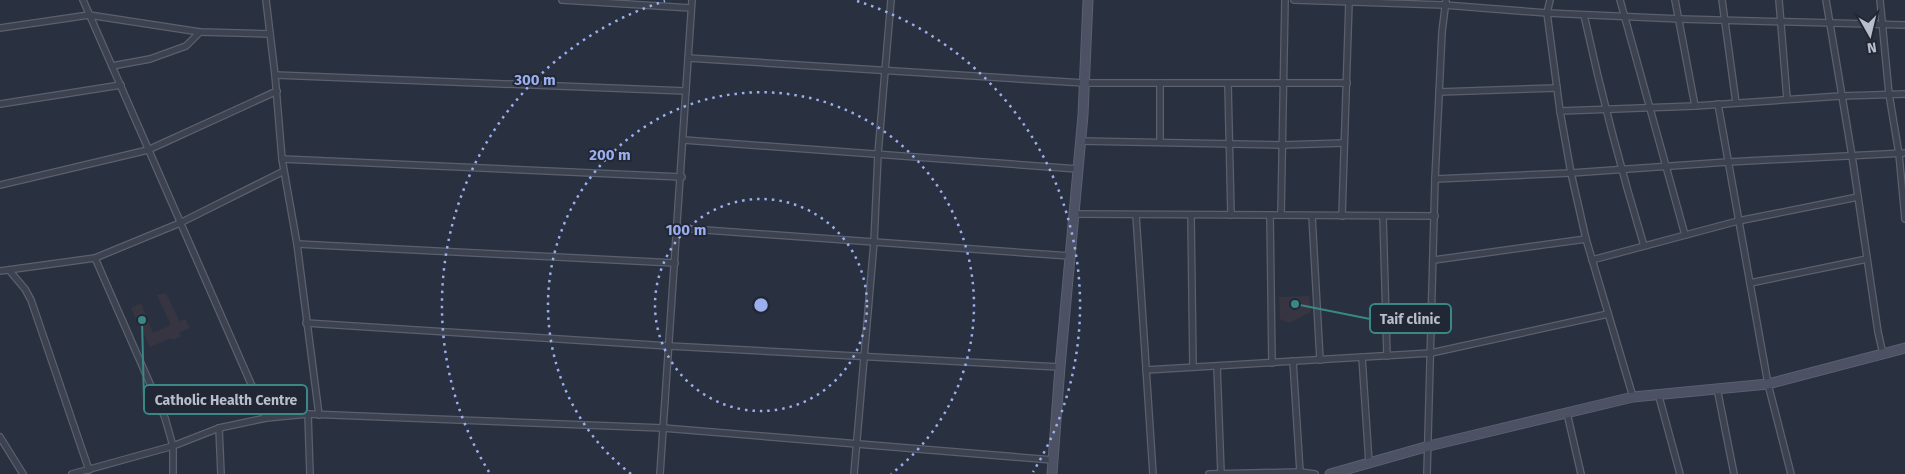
<svg xmlns="http://www.w3.org/2000/svg" width="1905" height="474" font-family="'Fira Sans',sans-serif">
  <style>
    .medical { fill: #383542 }
    .lines { fill: none; stroke-linecap: round; stroke-linejoin: round }
    .street-casing { stroke: #5b606e; stroke-width: 8 }
    .secondary-casing { stroke: #5b606e; stroke-width: 11 }
    .street { stroke: #3d4250; stroke-width: 5.5 }
    .secondary { stroke: #4c5163; stroke-width: 9 }
    .ring { fill: none; stroke: #9bafef; stroke-width: 2.5; stroke-dasharray: 2.5 5 }
    .centre { fill: #9bafef; stroke: #222736; stroke-width: 2.5 }
    .ring-label { font-size: 15px; text-anchor: middle; font-weight: bold; fill: #9bafef; stroke: #222736; stroke-width: 4; stroke-linejoin: round; paint-order: stroke }
    .leader { fill: none; stroke: #3a8885; stroke-width: 2 }
    .callout-dot { fill: #3a8885; stroke: #222736; stroke-width: 2 }
    .callout { fill: #222736; stroke: #3a8885; stroke-width: 2 }
    .callout-label { font-size: 14px; text-anchor: middle; font-weight: bold; fill: #babeca }
  </style>
  <rect width="100%" height="100%" fill="#293040"/>
  <!-- medical -->
  <g class="medical">
    <path d="M166,293l13,28 6,-2 5,9 -11,5 2,3 -8,4 -2,-2 -21,9 -19,-39 10,-5 12,30 18,-8 -14,-30z"/>
    <path d="M1309,296l2,16 -22,11 -9,-4 -1,-22z"/>
  </g>
  <g class="lines">
    <!-- street casing -->
    <g class="street-casing">
      <g id="street">
        <path d="M83,0l183,418"/>
        <path d="M266,0l9,75 7,84 15,85 22,171"/>
        <path d="M562,0l129,8"/>
        <path d="M1294,0l150,5 103,8 133,6 225,6"/>
        <path d="M1550,0l-3,13 13,98 11,62 15,66 47,158"/>
        <path d="M1620,0l65,235"/>
        <path d="M1675,0l20,106"/>
        <path d="M1722,0l14,103"/>
        <path d="M1779,0l8,99"/>
        <path d="M1826,0l26,156 26,176 5,22"/>
        <path d="M1880,0l9,94 10,60 6,65"/>
        <path d="M1584,15c17,78 37,155 60,231"/>
        <path d="M0,28l89,-13 111,17 70,2"/>
        <path d="M688,58l396,25h263"/>
        <path d="M112,66l38,-7 36,-13 14,-14"/>
        <path d="M275,75l411,16"/>
        <path d="M1160,83v59"/>
        <path d="M1228,84l3,131"/>
        <path d="M1439,92l118,-4"/>
        <path d="M0,104l121,-19"/>
        <path d="M1718,104l50,280 23,90"/>
        <path d="M1560,111l135,-5 146,-10 64,-2"/>
        <path d="M684,140l394,29"/>
        <path d="M1080,141l202,4 62,-2"/>
        <path d="M282,159l400,18"/>
        <path d="M1435,179l136,-6 157,-11 177,-9"/>
        <path d="M0,185l148,-35 129,-59"/>
        <path d="M1074,214l361,2"/>
        <path d="M1136,215l17,259"/>
        <path d="M1191,215l2,152"/>
        <path d="M1270,215l2,148"/>
        <path d="M1281,215l4,-215"/>
        <path d="M1312,216l8,144"/>
        <path d="M1342,216l7,-214"/>
        <path d="M1383,216l4,140"/>
        <path d="M678,228l392,28"/>
        <path d="M297,244l378,19"/>
        <path d="M95,258l70,160 8,28v28"/>
        <path d="M1434,260l152,-21"/>
        <path d="M1592,260l146,-39 120,-24"/>
        <path d="M9,270l16,19 6,11 58,170"/>
        <path d="M0,271l95,-13 85,-35 104,-52"/>
        <path d="M1750,283l117,-24"/>
        <path d="M306,323l363,23 391,21"/>
        <path d="M1362,357l7,106"/>
        <path d="M1293,361l7,111"/>
        <path d="M1217,366l4,107"/>
        <path d="M1146,370l285,-17 177,-39"/>
        <path d="M1717,388l17,86"/>
        <path d="M1658,393l22,81"/>
        <path d="M1567,413l14,61"/>
        <path d="M308,414l2,60"/>
        <path d="M219,428l2,46"/>
        <path d="M0,437l23,37"/>
        <path d="M72,474l101,-28 46,-18 47,-10 42,-4 355,14 390,32"/>
        <path d="M660,474l32,-474"/>
        <path d="M854,474l20,-232 4,-88 13,-154"/>
        <path d="M1209,474l91,-2 15,2"/>
        <path d="M1427,474l8,-295 7,-147 4,-32"/>
      </g>
    </g>
    <!-- secondary casing -->
    <g class="secondary-casing">
      <g id="secondary">
        <path d="M1052,474l8,-107 23,-252 5,-115"/>
        <path d="M1330,474l99,-28 204,-49 135,-13 137,-36"/>
      </g>
    </g>
    <!-- street -->
    <use href="#street" class="street"/>
    <!-- secondary -->
    <use href="#secondary" class="secondary"/>
  </g>
  <!-- distance rings -->
  <g class="ring">
    <circle cx="761" cy="305" r="106"/>
    <path d="M631 474A213 213 0 1 1 891 474"/>
    <path d="M489 472A319 319 0 0 1 665 1M857 1A319 319 0 0 1 1033 472"/>
  </g>
  <circle cx="761" cy="305" r="8" class="centre"/>
  <g class="ring-label">
    <text x="535" y="85">300 m</text>
    <text x="610" y="160">200 m</text>
    <text x="686" y="235">100 m</text>
  </g>
  <!-- callouts -->
  <path class="leader" d="M1295 304L1370 319M142 320L144 400"/>
  <g class="callout-dot">
    <circle cx="1295" cy="304" r="5"/>
    <circle cx="142" cy="320" r="5"/>
  </g>
  <g class="callout">
    <rect x="1370" y="304" width="81" height="29" rx="5"/>
    <rect x="144" y="385" width="163" height="29" rx="5"/>
  </g>
  <g class="callout-label">
    <text x="1410" y="324">Taif clinic</text>
    <text x="226" y="405">Catholic Health Centre</text>
  </g>
  <!-- north arrow -->
  <g transform="translate(1870 35) rotate(172)" stroke="#222736" stroke-width="4" paint-order="stroke">
  <path d="M0-4L9 19L0 12L-9 19Z" fill="#babeca"/>
  <text y="-8" font-size="14" font-weight="bold" text-anchor="middle" fill="#babeca">N</text>
  </g>
</svg>
